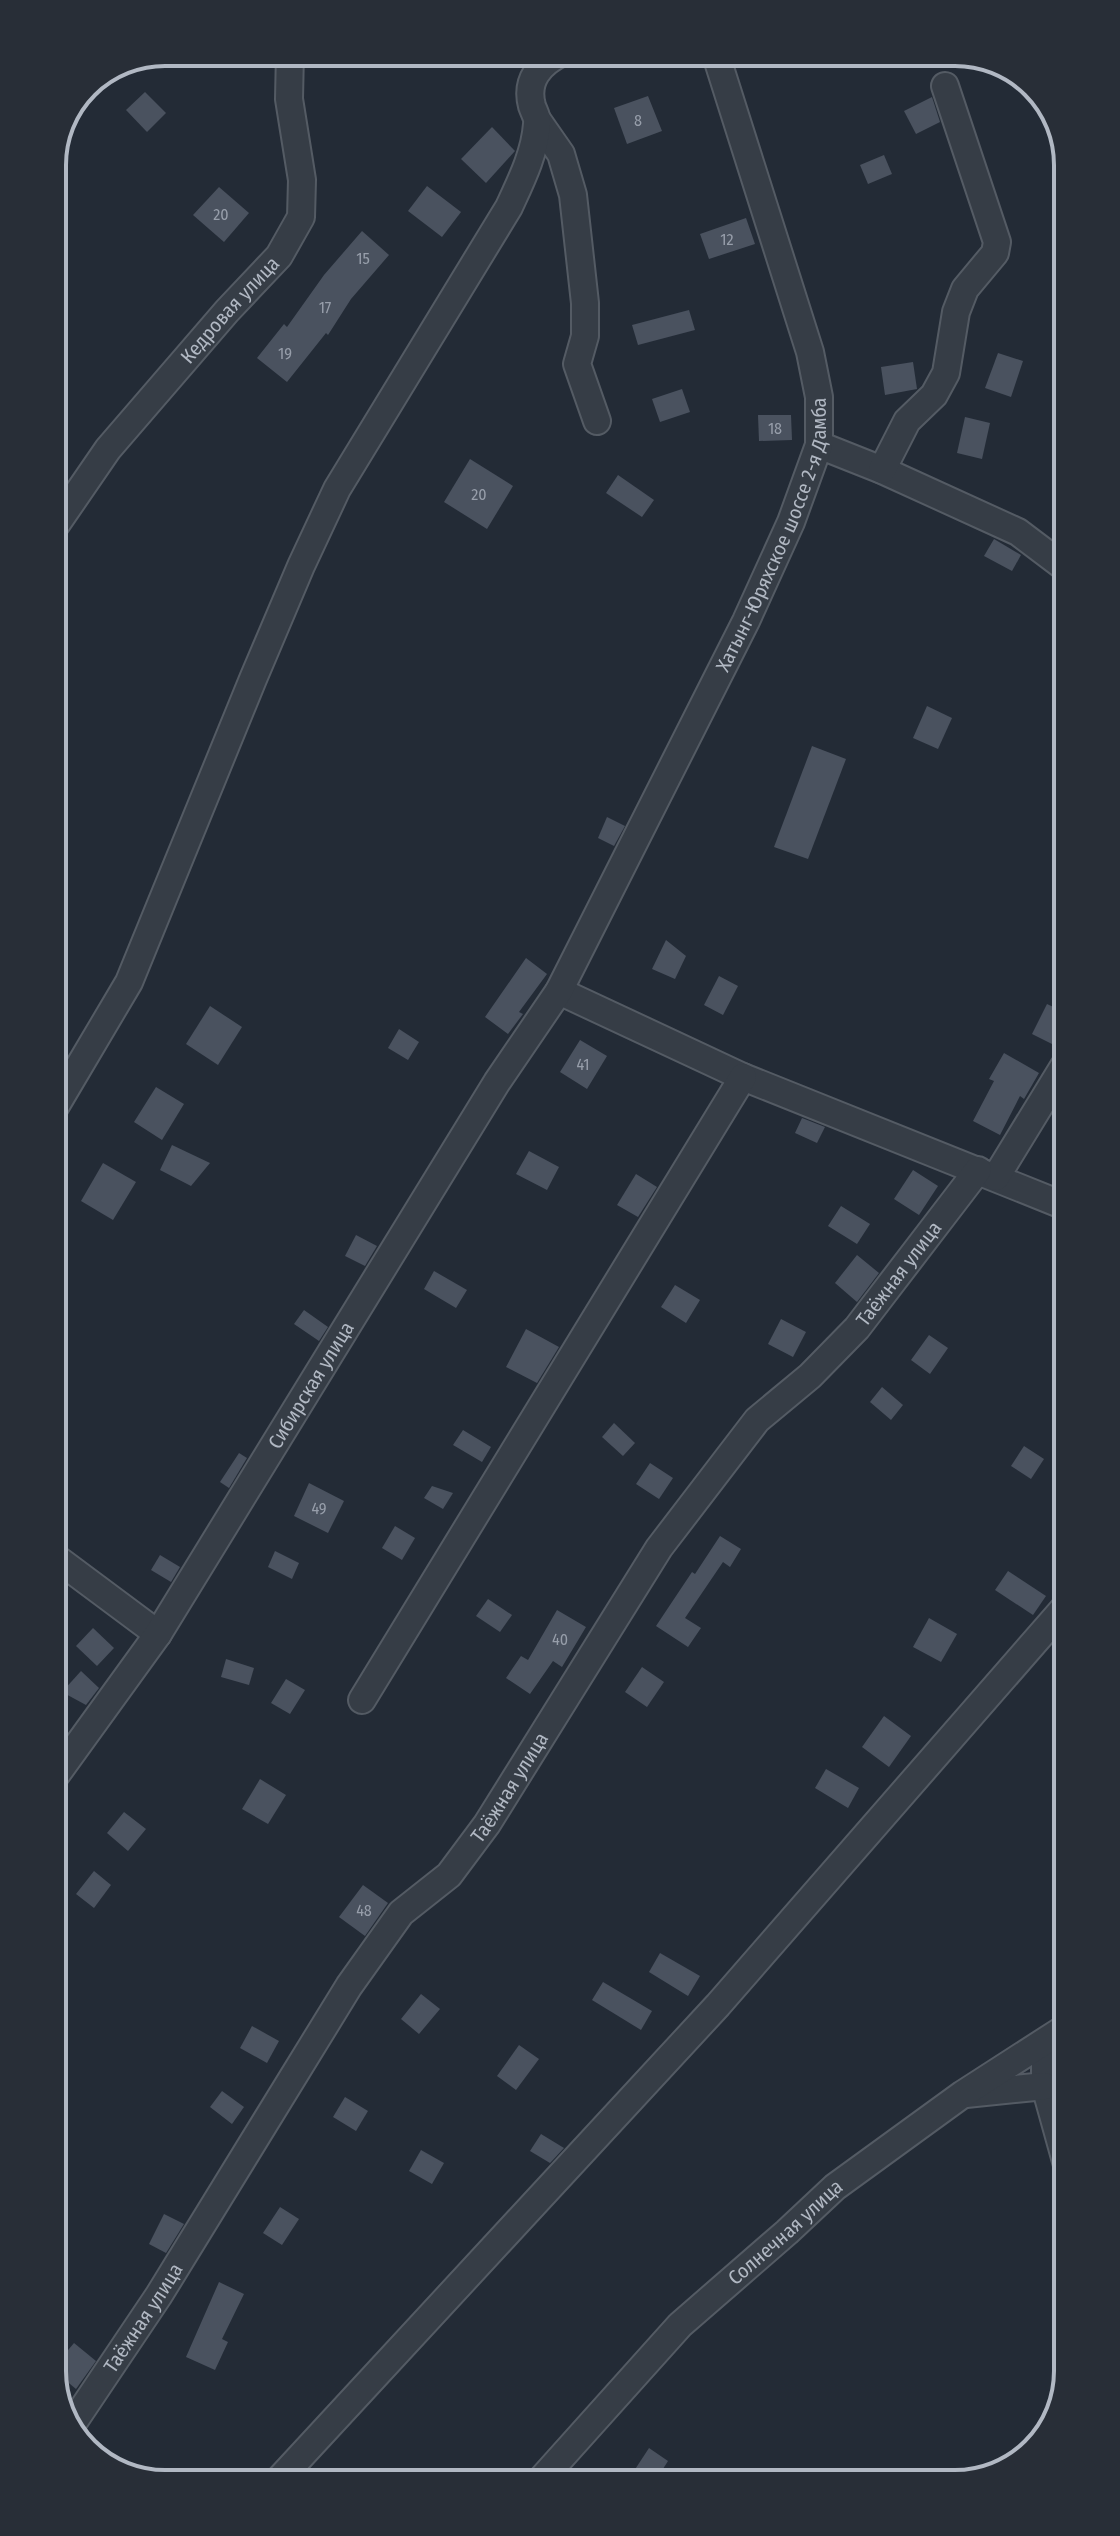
<svg xmlns="http://www.w3.org/2000/svg" width="1120" height="2536" font-family="'Fira Sans Condensed',sans-serif">
  <style>
    .building { fill: #4a525f }
    .lines { fill: none; stroke-linecap: round; stroke-linejoin: round }
    .minor-casing { stroke: #545b64; stroke-width: 30 }
    .minor { stroke: #363d46; stroke-width: 26 }
    .labels { text-anchor: middle; dominant-baseline: central; stroke-width: 6; stroke-linejoin: round; paint-order: stroke }
    .number-label { font-size: 16px; fill: #979eaa }
    .street-label { font-size: 20px; fill: #b1b8c3; stroke: #1c222b }
    .rim { fill: none; stroke: #b1b8c3; stroke-width: 4 }
  </style>
  <rect width="100%" height="100%" fill="#232b36"/>
  <!-- building -->
  <g class="building">
    <path d="M145,92l21,21 -19,19 -21,-22z"/>
    <path d="M648,96l14,35 -35,13 -13,-36z"/>
    <path d="M932,97l8,25 -24,12 -12,-23z"/>
    <path d="M492,127l23,24 -29,32 -25,-24z"/>
    <path d="M884,155l8,19 -24,10 -8,-19z"/>
    <path d="M427,186l34,26 -19,25 -34,-26z"/>
    <path d="M219,187l30,26 -25,29 -31,-27z"/>
    <path d="M746,218l9,26 -46,15 -9,-25z"/>
    <path d="M362,231l27,24 -38,44 -23,36 -2,-2 -39,49 -30,-24 27,-34 3,3 37,-52z"/>
    <path d="M689,310l6,20 -57,15 -6,-20z"/>
    <path d="M998,353l25,8 -12,36 -26,-9z"/>
    <path d="M913,362l4,27 -32,6 -4,-28z"/>
    <path d="M682,389l8,23 -30,10 -8,-23z"/>
    <path d="M758,415h33l1,25 -33,1z"/>
    <path d="M965,417l25,6 -8,36 -25,-6z"/>
    <path d="M470,459l43,27 -26,43 -43,-27z"/>
    <path d="M618,475l36,25 -12,17 -36,-24z"/>
    <path d="M994,539l27,16 -9,16 -28,-15z"/>
    <path d="M927,706l25,12 -14,31 -25,-11z"/>
    <path d="M812,746l34,13 -38,100 -34,-12z"/>
    <path d="M607,817l18,9 -11,20 -16,-8z"/>
    <path d="M666,940l20,16 -11,23 -23,-10z"/>
    <path d="M526,958l21,16 -28,38 4,2 -15,20 -23,-17z"/>
    <path d="M719,976l19,10 -15,29 -19,-10z"/>
    <path d="M1047,1004l17,8v22l-6,13 -26,-13z"/>
    <path d="M210,1006l32,21 -24,38 -32,-21z"/>
    <path d="M399,1029l20,13 -11,18 -20,-12z"/>
    <path d="M580,1040l27,16 -20,33 -27,-17z"/>
    <path d="M1004,1053l35,20 -15,26 -4,-3 -20,39 -27,-14 21,-40 -5,-2z"/>
    <path d="M156,1087l28,17 -22,36 -28,-18z"/>
    <path d="M802,1118l23,9 -8,16 -22,-10z"/>
    <path d="M172,1145l38,18 -19,23 -31,-16z"/>
    <path d="M529,1151l30,16 -12,23 -31,-16z"/>
    <path d="M103,1163l33,19 -23,38 -32,-19z"/>
    <path d="M913,1170l25,16 -19,29 -25,-16z"/>
    <path d="M636,1174l21,13 -19,30 -21,-12z"/>
    <path d="M841,1206l29,18 -13,20 -29,-18z"/>
    <path d="M356,1235l21,11 -12,20 -20,-10z"/>
    <path d="M857,1255l22,18 -22,29 -22,-19z"/>
    <path d="M434,1271l33,19 -11,18 -32,-19z"/>
    <path d="M675,1285l25,15 -14,23 -25,-16z"/>
    <path d="M304,1310l24,17 -9,14 -25,-17z"/>
    <path d="M781,1319l25,13 -13,25 -25,-13z"/>
    <path d="M526,1329l33,18 -22,36 -31,-16z"/>
    <path d="M929,1335l19,13 -18,26 -19,-14z"/>
    <path d="M882,1387l21,18 -12,15 -21,-18z"/>
    <path d="M614,1423l21,20 -12,13 -21,-19z"/>
    <path d="M463,1430l28,17 -9,15 -29,-17z"/>
    <path d="M1024,1446l20,13 -13,20 -20,-13z"/>
    <path d="M239,1453l8,5 -18,30 -9,-6z"/>
    <path d="M650,1463l23,15 -14,21 -23,-15z"/>
    <path d="M309,1483l35,18 -16,32 -34,-17z"/>
    <path d="M432,1486l21,7 -10,16 -19,-11z"/>
    <path d="M395,1526l20,12 -13,22 -20,-12z"/>
    <path d="M720,1536l21,13 -11,18 -7,-5 -38,56 16,10 -13,19 -32,-21 36,-54 3,2z"/>
    <path d="M275,1551l24,12 -7,16 -24,-12z"/>
    <path d="M160,1555l20,12 -9,15 -20,-12z"/>
    <path d="M1008,1571l38,25 -13,19 -38,-25z"/>
    <path d="M488,1599l24,16 -12,17 -24,-16z"/>
    <path d="M557,1610l29,17 -24,40 -9,-6 -23,33 -24,-16 15,-22 7,4z"/>
    <path d="M929,1618l28,16 -16,28 -28,-15z"/>
    <path d="M93,1628l21,20 -17,18 -21,-20z"/>
    <path d="M226,1659l28,9 -5,17 -28,-8z"/>
    <path d="M642,1667l22,15 -17,25 -22,-15z"/>
    <path d="M81,1671l18,17 -13,17 -24,-13z"/>
    <path d="M286,1679l19,11 -15,24 -19,-11z"/>
    <path d="M884,1716l27,20 -22,31 -27,-20z"/>
    <path d="M826,1769l33,19 -11,20 -33,-20z"/>
    <path d="M260,1779l26,16 -18,29 -26,-15z"/>
    <path d="M124,1812l22,17 -18,22 -21,-18z"/>
    <path d="M94,1871l17,14 -17,23 -18,-14z"/>
    <path d="M363,1885l25,18 -23,33 -26,-19z"/>
    <path d="M660,1953l40,23 -12,20 -39,-24z"/>
    <path d="M603,1982l49,29 -11,19 -49,-30z"/>
    <path d="M421,1994l19,15 -21,25 -18,-15z"/>
    <path d="M252,2026l27,15 -12,22 -27,-15z"/>
    <path d="M519,2045l20,14 -23,31 -19,-14z"/>
    <path d="M222,2091l22,16 -12,17 -22,-17z"/>
    <path d="M345,2097l23,14 -12,20 -23,-14z"/>
    <path d="M541,2134l23,14 -14,15 -20,-12z"/>
    <path d="M421,2150l23,13 -12,21 -23,-13z"/>
    <path d="M280,2207l19,12 -17,26 -19,-12z"/>
    <path d="M164,2214l20,10 -18,29 -17,-9z"/>
    <path d="M219,2282l25,12 -22,45 6,3 -13,28 -29,-13z"/>
    <path d="M74,2343l22,18 -20,28 -18,-15v-12z"/>
    <path d="M649,2448l19,13 -12,19h-28z"/>
  </g>
  <g class="lines">
    <!-- minor casing -->
    <g class="minor-casing">
      <g id="minor">
        <path d="M538,121l23,33 12,41 12,108v33l-8,28 20,57"/>
        <path d="M819,445l63,25 136,62 45,34"/>
        <path d="M882,470l25,-49 27,-26 12,-22 10,-61 9,-23 30,-36 2,-11 -52,-156"/>
        <path id="s1" d="M53,529l55,-80 119,-138 52,-55 22,-39 1,-37 -13,-81 1,-47"/>
        <path d="M559,991l184,86 322,129"/>
        <path d="M55,1107l74,-125 124,-303 48,-113 36,-77 172,-282c12,-26 26,-54 28,-83 1,-6 -3,-12 -5,-18 -7,-26 8,-43 31,-54"/>
        <path d="M996,1177l68,-111"/>
        <path d="M56,1558l102,76"/>
        <path d="M362,1700l381,-623"/>
        <path id="s2" d="M56,1775l102,-141 339,-552 62,-91 187,-370 45,-99 28,-77v-48l-9,-45 -95,-300"/>
        <path d="M1045,2042v44l22,79"/>
        <path d="M966,2094l79,-8"/>
        <path id="s3" d="M71,2426l88,-131 190,-309 52,-73 48,-38 38,-51 172,-276 98,-128 53,-44 47,-48 121,-158"/>
        <path id="s4" d="M540,2481l140,-156 107,-93 48,-45 128,-93 104,-67"/>
        <path d="M276,2483l442,-478 348,-399"/>
      </g>
    </g>
    <!-- minor -->
    <use href="#minor" class="minor"/>
  </g>
  <g class="labels">
    <!-- number labels -->
    <g class="number-label">
      <text x="638" y="120">8</text>
      <text x="221" y="214">20</text>
      <text x="727" y="239">12</text>
      <text x="363" y="258">15</text>
      <text x="325" y="307">17</text>
      <text x="285" y="353">19</text>
      <text x="775" y="428">18</text>
      <text x="479" y="494">20</text>
      <text x="583" y="1064">41</text>
      <text x="319" y="1508">49</text>
      <text x="560" y="1639">40</text>
      <text x="364" y="1910">48</text>
    </g>
    <!-- street labels -->
    <g class="street-label">
      <text stroke="none"><textPath href="#s1" startOffset="282">Кедровая улица</textPath></text>
      <text stroke="none"><textPath href="#s2" startOffset="1438">Хатынг-Юряхское шоссе 2-я Дамба</textPath></text>
      <text stroke="none"><textPath href="#s3" startOffset="1426">Таёжная улица</textPath></text>
      <text stroke="none"><textPath href="#s2" startOffset="466">Сибирская улица</textPath></text>
      <text stroke="none"><textPath href="#s3" startOffset="778">Таёжная улица</textPath></text>
      <text stroke="none"><textPath href="#s4" startOffset="350">Солнечная улица</textPath></text>
      <text stroke="none"><textPath href="#s3" startOffset="130">Таёжная улица</textPath></text>
    </g>
  </g>
  <!-- crop -->
  <path d="M0 0H1120V2536H0ZM165 66H955A99 99 0 0 1 1054 165V2371A99 99 0 0 1 955 2470H165A99 99 0 0 1 66 2371V165A99 99 0 0 1 165 66Z" fill="#282e37" fill-rule="evenodd"/>
  <path class="rim" d="M165 66H955A99 99 0 0 1 1054 165V2371A99 99 0 0 1 955 2470H165A99 99 0 0 1 66 2371V165A99 99 0 0 1 165 66Z"/>
</svg>
